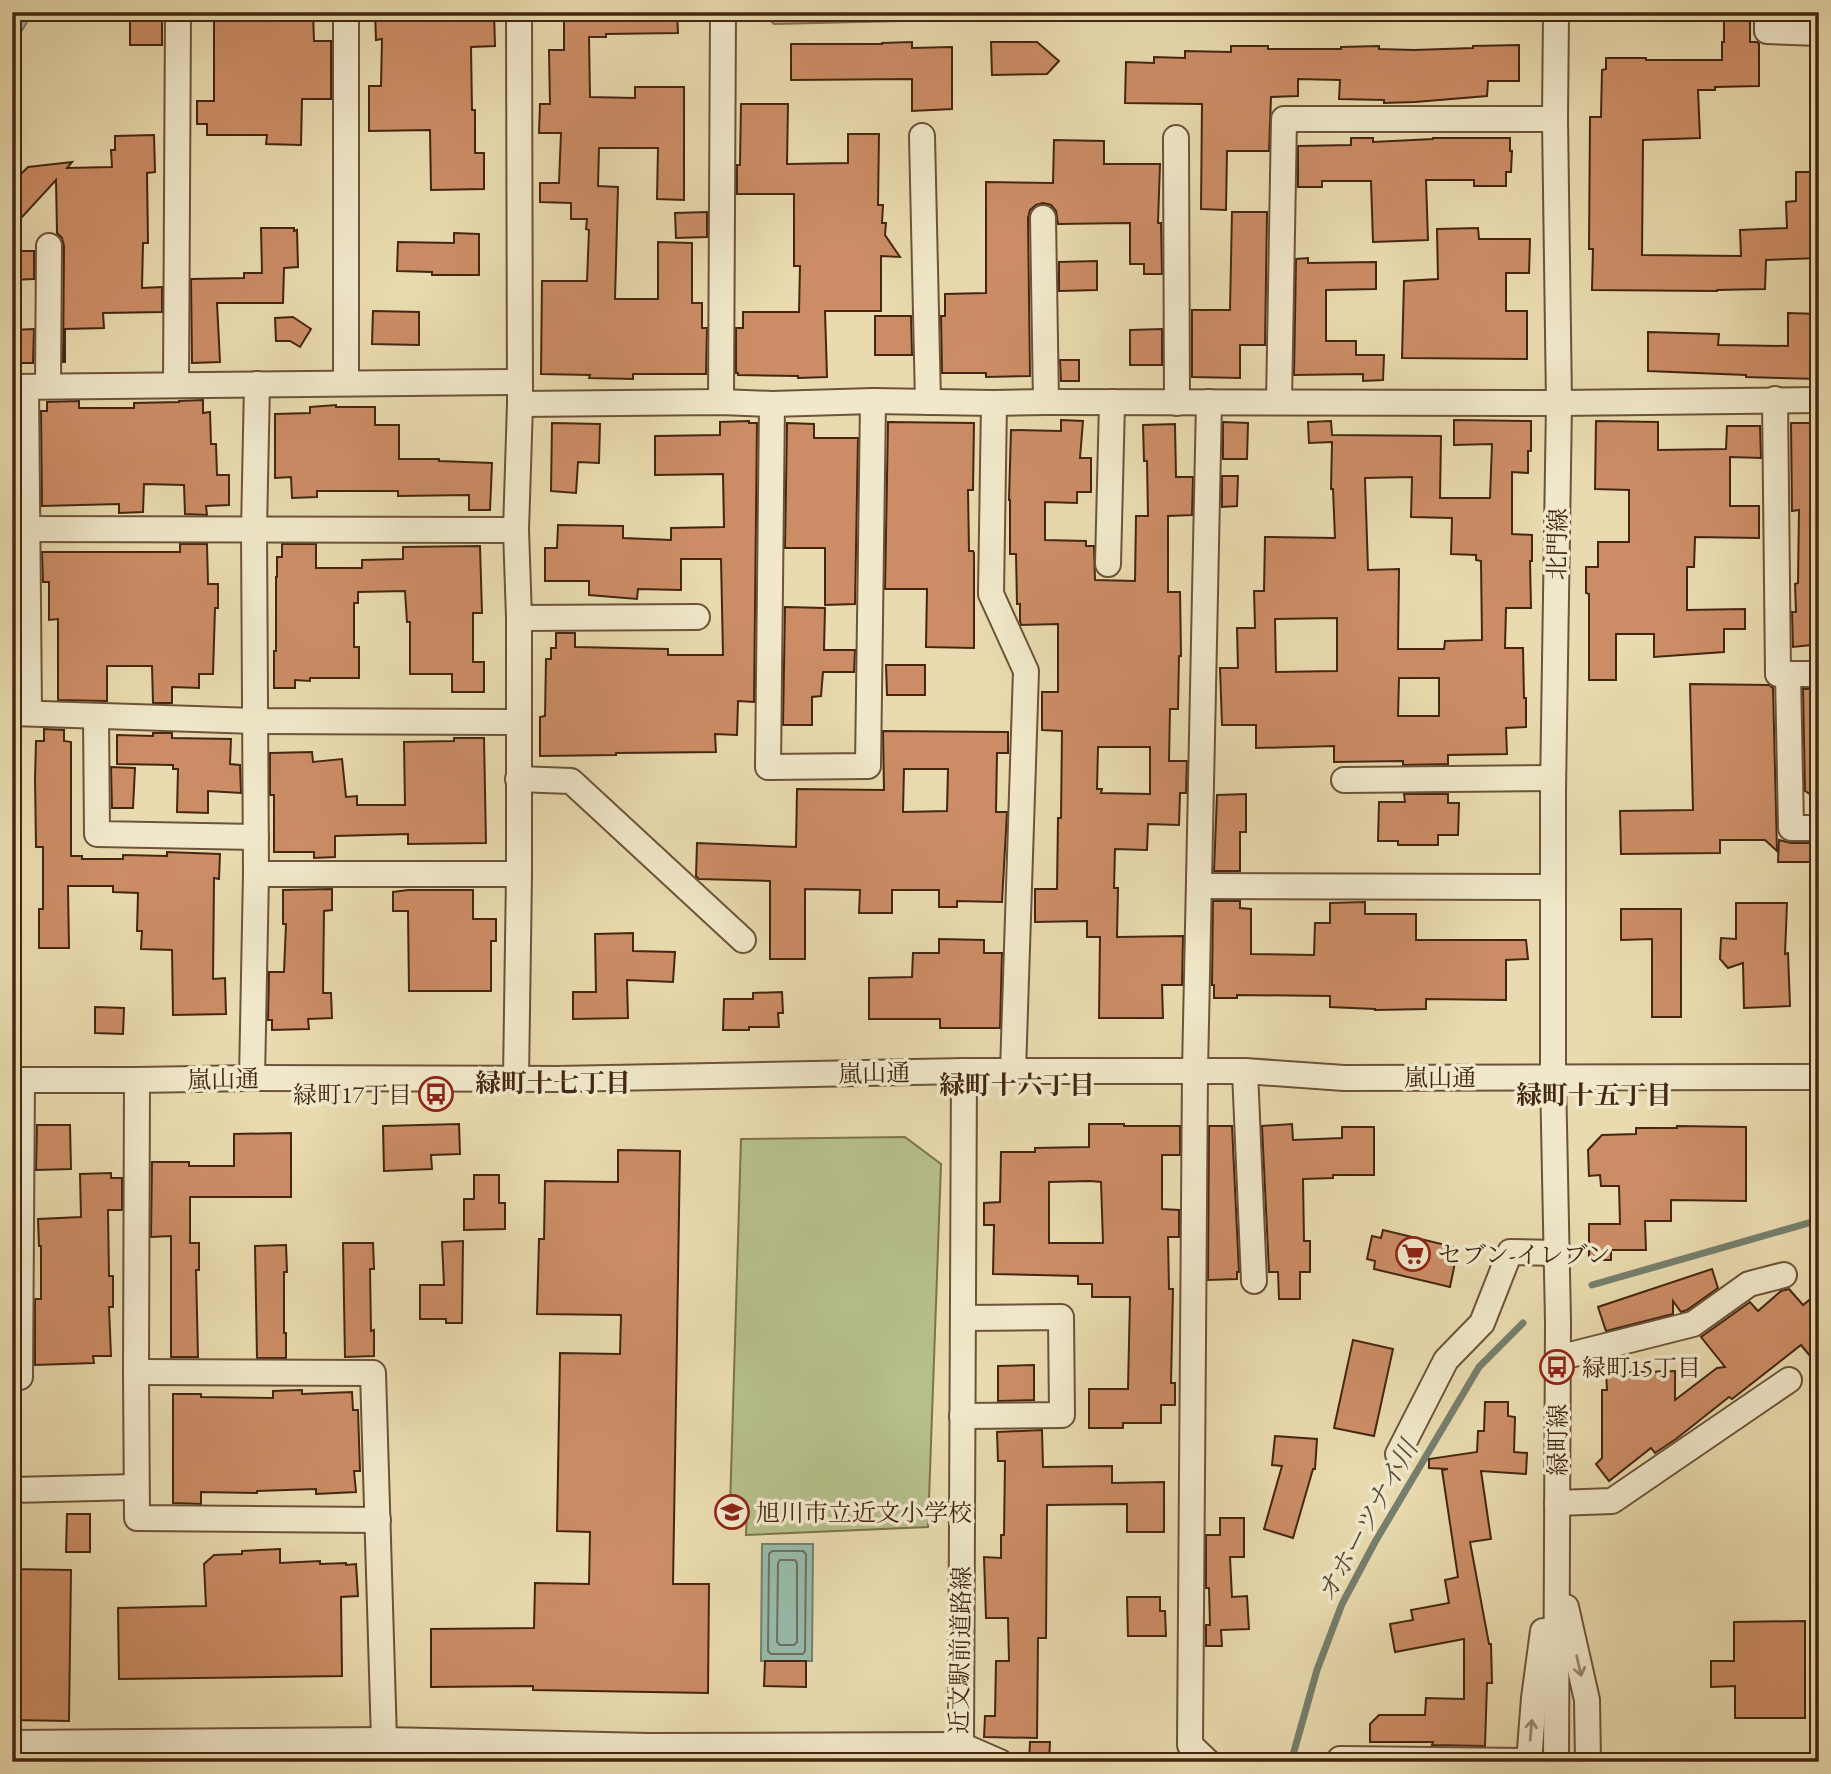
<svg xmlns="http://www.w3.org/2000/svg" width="1831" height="1774" font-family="'EB Garamond','Noto Serif JP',serif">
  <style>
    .green { fill: #b6c08b; stroke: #7d734e; stroke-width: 2 }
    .water { fill: #97bbaa; stroke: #767f6d; stroke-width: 2 }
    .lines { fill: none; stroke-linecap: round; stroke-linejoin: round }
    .shore { stroke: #6e705e; stroke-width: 2 }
    .stream { stroke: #767f6d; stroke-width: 7 }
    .building { fill: #cc8d66; stroke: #442611; stroke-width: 2; fill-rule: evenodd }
    .minor-casing { stroke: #6d5338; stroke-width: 28 }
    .minor { stroke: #f1e8cb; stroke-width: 24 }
    .oneway { stroke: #9a876e }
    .labels { text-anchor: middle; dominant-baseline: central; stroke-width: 7; stroke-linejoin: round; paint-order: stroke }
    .street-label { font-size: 24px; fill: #442611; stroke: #f1e8cb }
    .poi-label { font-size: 24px; fill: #442611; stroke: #f1e8cb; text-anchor: start }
    .neighbourhood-label { font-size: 26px; font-weight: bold; fill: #442611; stroke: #f1e8cb }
    .water-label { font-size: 26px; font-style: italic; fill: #594b37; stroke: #f1e8cb }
  </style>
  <rect width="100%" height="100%" fill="#e9dbaf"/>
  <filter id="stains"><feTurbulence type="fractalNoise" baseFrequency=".00286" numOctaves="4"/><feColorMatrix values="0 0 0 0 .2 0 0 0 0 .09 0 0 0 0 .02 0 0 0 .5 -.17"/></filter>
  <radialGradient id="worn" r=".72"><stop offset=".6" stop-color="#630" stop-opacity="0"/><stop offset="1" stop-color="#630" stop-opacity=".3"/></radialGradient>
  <!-- green -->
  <g class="green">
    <path d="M761,12h268v6l-255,6z"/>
    <path d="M905,1137l36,27 -13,363 -182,8 1,-29 -17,2 11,-369z"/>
  </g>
  <!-- water -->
  <g class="water">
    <path d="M13,12h20l-21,35v-33z"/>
    <path d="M762,1544h51l-1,117h-51z"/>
  </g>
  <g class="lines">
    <!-- shore -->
    <g class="shore">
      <path d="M772,1551h31l3,3 -1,97 -2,3h-32l-3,-3 1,-97z"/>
      <path d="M780,1560h15l2,3v79l-3,3h-14l-3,-3 1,-79z"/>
    </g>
    <!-- stream -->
    <g class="stream">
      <path d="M1592,1285l227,-65"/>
      <path d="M1291,1762l26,-92 25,-66 33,-62 104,-175 44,-44"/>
    </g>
  </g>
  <!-- building -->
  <g class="building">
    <path d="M214,12h99l1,29h17v58h-29l-1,46 -35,-1 1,-9h-60v-11h-10v-23h17z"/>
    <path d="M375,12h119l1,34 -24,1 1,63h3v43h9v36l-53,1 -1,-60 -61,1v-45h12l1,-47 -6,1z"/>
    <path d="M564,12h113l1,21 -72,1v3h-17l1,60 45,1v-11h49v113l-27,-1 1,-51h-59l-1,38 20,1 -3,112h43v-57l34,1v60h10v25h5l-1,46h-73v5l-44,-1 1,-3 -49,-1 1,-93h45l2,-51 -3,-1 1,-10h-16v-16l-31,-1v-19h19l2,-50h-22l1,-29h10l-1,-54h15z"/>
    <path d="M1724,12h26v30h7l2,2v42l-44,1v3h-17l2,48 -57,2 -1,115 99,1 -1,-26 47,-2 -1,-26 10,-1v-29h23v86l-53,2 -1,29 -48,1v1l-125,-1 1,-41h-4l1,-132h11l1,-47 4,-1v-11h40v2h76v-18h2z"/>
    <rect x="130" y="16" width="32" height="29"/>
    <path d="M912,42v6l40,-1v62l-40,2v-32l-121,1v-36h91v-1z"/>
    <path d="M991,42h46l22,19 -12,13 -55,1z"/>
    <path d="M1519,45v36h-31l-1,15 -72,6 -31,1v-3l-45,-1 1,-19 -42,-1v17l-27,1 -2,54h-42l-1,59 -25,-1 1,-105 -77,-1 1,-41 28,1v-6l31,1v-7l46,1v-6h37v3h73v-2l38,-1v3l35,1 59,-2v-2z"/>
    <path d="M741,104h47l-1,60 61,-1v-29h31l-1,71h5l-1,18h4l-1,12 15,22 -19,-1v55h-56l2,66 -29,1v-2l-60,-1v-2h-2v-45h7v-16h56l1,-46h-6v-72h-57v-29h3z"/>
    <path d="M154,135l1,37 -8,1 1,70h-5l-1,45 20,-1v25l-59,1 1,15 -39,1v33h-2l1,-116 -2,-8 -5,-5 -1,-53 -44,48v-45l16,-16 44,-5 -5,6 45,-1 -1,-17h4v-14z"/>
    <path d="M1351,138h22v4l60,-3v-1h77v13h2l-1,21h-5v14h-32v-6h-48l2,60 -55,2 -2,-61h-49v6h-24v-41l53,-1z"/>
    <path d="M1054,140l50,1v23h56l-2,59h3l1,51h-18v-10h-14v-41l-72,1 -2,-13 -5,-6 -8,-2 -7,2 -6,5 -2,8 2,158 -44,1v-4h-44l-1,-57h4v-22l41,-1v-111l67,1z"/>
    <path d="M707,212v25l-31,1 -1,-25z"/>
    <path d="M1232,212h35l-2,133h-25v33l-48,-1v-67h38z"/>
    <path d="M261,228h33v3l3,-1 1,37 -14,1 -1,35h-66l3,59 -28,1 -1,-84 53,-1v-5h18z"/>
    <path d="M1478,228l1,11h51l-1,34h-23v38h21v48l-125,-1 2,-77 34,-2 -1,-50z"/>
    <path d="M454,233l25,1v41h-47v-3l-35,-1 1,-29 56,1z"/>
    <path d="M12,251h22v28l-22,1z"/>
    <path d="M1308,258v5l68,-1v27l-50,1v51h30v14h28l-1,25 -20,1v-7l-69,1 2,-116z"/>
    <path d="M1097,261v29l-38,1v-29z"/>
    <path d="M373,311l46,1v33l-47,-1z"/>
    <path d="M1788,313l31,1v65l-73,-2v-2l-98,-4v-39l71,2 -1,11 70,1z"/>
    <path d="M875,316h36l1,39h-37z"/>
    <path d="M293,317l18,12 -11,18 -10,-6h-14l-1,-23z"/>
    <path d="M34,329l-1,34h-21v-33z"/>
    <path d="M1162,329v36h-32v-35z"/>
    <path d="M1060,360h19v21h-18z"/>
    <path d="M203,400v13l7,-1 1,32h5l1,31h12v30l-23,1 1,9 -22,-1 -1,-29 -40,-1 -1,28 -24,1v-9l-77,2 -1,-95h6v-9l32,-1v7h55v-5l45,-1v-1z"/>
    <path d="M336,405v2h39v18h24v34h40v2l53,2 -2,47h-21v-15l-71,1v-5h-81v6l-25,1 -1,-21 -16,1v-64l35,-1v-6z"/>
    <path d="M1061,420l22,1 -3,37h11v34h-14v11l-32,-1v38l41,1v5h8l1,34 40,1 1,-65h12l-1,-55h-3l-1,-36 32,-1 1,53h17l-1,38 -24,1v76h12l1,64h-2l-1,53h-8l-1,52h18l-1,32h-6l-1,32 -31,-1 -1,26 -32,-1 -1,39h4l-1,49 66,-1 -1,49h-20l1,33h-64l1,-81h-13v-16l-52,1v-33h22l1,-71h3l1,-87 -20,-1v-38h16v-68l-37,1 -1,-4v-17h-3l-1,-50h-6v-54h-1l2,-70 50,1zM1098,747h52v47l-49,-1 1,-4h-5z"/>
    <path d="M1454,420l77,1v30h-3v22l-16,-1v62l20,1v26h-2l1,47h-25l-1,40h18l1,50h2v29l-20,1 1,26 -59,1v9l-45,1v-4l-69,1v-16l-78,2v-23h-34l-2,-57h18l-1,-40h18l-1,-37h10l1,-54 70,1 -2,-49h-2l1,-47 -23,1 -1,-21 23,-1 1,14 109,1 -1,62h50l2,-54 -38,1zM1412,477l-1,40 41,1 -1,36 25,1v5l5,1 1,79 -37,1 -1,8h-46l1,-80 -31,1 -3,-92zM1337,618v53l-61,1 -1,-53zM1399,678h40v38h-41z"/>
    <path d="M749,421v2h8l-3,279 -16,-1 -1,34 -22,-1 1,18 -100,1v2l-76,1v-39l5,-1 1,-57h5v-11h5v-15h19v14l93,2v6h55l-2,-96h-40v31l-43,-1 -1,10 -48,-4v-14h-44v-33h12l1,-23 65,1v12l48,2v-12l53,-1 -1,-53 -68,1v-39l65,-1v-13z"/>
    <path d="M1596,421l62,1v28l68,-1 1,-23h33l1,32 -31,-1v49h29v32l-64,-1 -1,30h-7v43l58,-1v20h-21v23l-70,5v-23h-38v46h-27v-86l-3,-1v-26h12v-25h31v-52l-34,-1z"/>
    <path d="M888,422l86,1 -1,67h-5l1,61h4l1,2v95l-48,-1 1,-58h-42z"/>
    <path d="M1223,422l25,1 -1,36h-24z"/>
    <path d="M552,423l48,1 -1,39 -21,-1 -2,31 -25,-2z"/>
    <path d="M787,423l27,1v14h44l-3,166 -30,1v-57h-40z"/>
    <path d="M1791,423h21v8h7v125h-5l3,42h2v33l-9,1 1,13 -18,2 -1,-35h4l-1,-28 3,-1 1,-73 -7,1z"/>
    <path d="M1222,476h16l-1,30 -15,1z"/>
    <path d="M180,544h27l1,40h10v24h-3l-2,66h-14v14l-27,-1v16h-19l-1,-37h-45v35l-49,-1v-81l-9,1v-38h-6l-1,-30h138z"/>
    <path d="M282,544h34v24h46v-8l41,-1v-12l77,-1 2,67h-9v49h11v30h-32v-18h-42v-52h-3l-2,-31 -47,1v11h-4v44h5v31h-49v3l-15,-1v8h-21v-37h2v-74h1v-20h5z"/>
    <path d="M785,607l40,1 -1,42h31l-1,22h-31l-2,24 -9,1v28h-29z"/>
    <path d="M886,665h39v30h-38z"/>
    <path d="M1690,684l79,1 4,3 4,163 -12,-11h-45v13l-99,1 -1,-43 73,-1z"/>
    <path d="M1803,689h15l1,111 -14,-9z"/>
    <path d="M44,729l20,1v11l7,1v114h11v3h41v-4l44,1v-4l53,2 -1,25 -5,-1 -1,101 12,-1 1,36 -53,1 -1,-65 -31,-1 1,-18h-5l1,-38 -25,-1v-6h-45l1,62h-30v-39h4v-62h-7l-1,-68 1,-38h8z"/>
    <path d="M883,731l125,1v21h-11l-1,59h11l-5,90 -45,-1v6h-18v-17h-47v23h-33l1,-23 -55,-1v70h-35v-78l-71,-2 -3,-3 1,-33 99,4 1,-58 87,1zM904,769h44l-1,42 -44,1z"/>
    <path d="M153,733h19v5l59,1 -1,25 10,1 1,28 -33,-2v22l-31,-1 1,-43h-5v-4l-56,-1v-29l36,1z"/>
    <path d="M454,738h30l2,105 -78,1v-10l-73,2v21l-21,1v-6h-40v-57h-4v-42l42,-1 1,10 29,-3 4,38 11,-1v9h48l-1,-63 50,-1z"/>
    <path d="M111,767l24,1 -2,40h-21z"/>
    <path d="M1246,794v38h-6v39h-26l3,-76z"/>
    <path d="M1404,794h44v9h11l-1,32h-20v10h-40v-4h-20l1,-39h26z"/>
    <path d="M1779,840l12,3h28v19h-41z"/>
    <path d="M332,889v21l-8,1 -1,82h8l1,25 -24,1 1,10 -37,1v-10h-4l1,-48h15l2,-48h-3v-34z"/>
    <path d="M408,890h65v29h23v22h-5v50h-82l-1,-80h-15v-19z"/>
    <path d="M1213,901h27v7l11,1v45l63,1 1,-32h15v-20l35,-1v12h51v26h110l2,19 -22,1v40l-80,-1v10l-51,1v-1l-45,-2v-11l-93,-1v3h-23v-13h-2z"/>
    <path d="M1736,903h51l-2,51 3,-1 2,53 -46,2 -1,-45 -15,5 -8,-9 1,-21 15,1z"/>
    <path d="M1621,909h60v108h-29v-78l-31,1z"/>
    <path d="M633,933v18l42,1 -2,30 -46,-2 1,38 -55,1v-27h23l-1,-58z"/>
    <path d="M939,939l45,1v13h18l-2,75h-60v-9h-71v-41l43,-1 1,-24h26z"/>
    <path d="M782,992l1,21h-5l1,14h-30v3h-26l1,-31h29v-6z"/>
    <path d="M95,1007l29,1 -1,26 -28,-1z"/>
    <path d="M459,1124l1,30 -29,1 1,14 -48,2 -1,-45z"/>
    <path d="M1089,1124h35v2h56v29h-18v54l17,1v27h-11l1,52h4l-2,94h4v22h-14v18h-38v5h-34v-39h39l2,-92h-38v-13h-14v-8l-85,-2 1,-49h-10v-22l16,-1 1,-50h34v-4l54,-1zM1090,1181l11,1 2,61h-54v-61z"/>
    <path d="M1292,1124l1,16 49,-2v-11h32v48h-41v3l-30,1 1,62h6v31h-10v27h-21l-1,-27h-9l-7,-146z"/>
    <path d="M37,1125h33l1,44 -35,1z"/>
    <path d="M1209,1126h23l7,146h-2v7l-29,1z"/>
    <path d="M1677,1126l69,1v74l-75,-1v21h-26l1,29h-35v10h-22v-36h31l-1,-38h-18l-1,-11 -11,1 -1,-26 14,-15 34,-1v-6h41z"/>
    <path d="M291,1133v64h-101v46h9v27h-3l2,87h-27v-121l-20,1 1,-75h37v4h45v-32z"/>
    <path d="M618,1150l62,1 -7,433h36l-1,109 -175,-3v-4l-102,1v-58l103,-1 1,-45 54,1 1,-52 -33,-1 3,-178 60,1 1,-39 -84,-1 2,-75h5l1,-58 73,1z"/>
    <path d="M111,1173v5h11v32h-14l1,66h4v31h-4l2,49h-18l1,7 -59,2v-66h6v-53h-2l-1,-27 43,-2 -1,-43z"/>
    <path d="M474,1175h25v28h6v26l-41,1v-31h10z"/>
    <path d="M1383,1230l75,18 -8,39 -76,-18 1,-8 -8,-2 5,-23 9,2z"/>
    <path d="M463,1241l-1,82h-16v-4h-26v-34h24l-2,-43z"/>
    <path d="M343,1243h30l1,26h-4l1,62 3,-1v26l-29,1z"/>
    <path d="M286,1245l1,27h-3v61h2v25h-29l-2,-112z"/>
    <path d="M1712,1269l6,19 -31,22 -6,2 -8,-11v13l-67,17 -8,-24z"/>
    <path d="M1789,1289l14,16 16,-13v75l-18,-22 -69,54 -3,-2 -53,42 -21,14 -4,-5 -42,33 -13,-17 6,-6v-68h5l-1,-17 69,-2v29l42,-32 8,-1 -24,-30 49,-35 8,9 23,-20z"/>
    <path d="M1353,1340l40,9 -19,87 -40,-8z"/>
    <path d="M1034,1365v35l-36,1v-35z"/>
    <path d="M302,1390v4l50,-2 1,18h5l2,61h-6l2,21 -40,2v-5l-59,2v2l-56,-1v12l-28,-1v-109h28v3l72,1v-7z"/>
    <path d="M1485,1402h23v14l7,1 -1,35 13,1 -1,21 -45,-3 10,68 -21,3 19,102h2l1,39h-5l-2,63 -53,-1 1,-3h-63v-18l9,-9h46l1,-17 38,1v-60l-69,13 -5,-28 23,-4 -2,-10 38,-7 -4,-23 13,-3 -16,-107 6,-1 -19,-1v-9l48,-7 1,-21h6z"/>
    <path d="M1042,1430l1,37 69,-1v17l52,-1v50h-37v-28l-80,1 -1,133h-8l-1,100 -53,-1 1,-21h10l1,-55h13l-1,-43h-22l-2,-61 17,1v-23h3l1,-74h-7l-1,-29z"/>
    <path d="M1275,1436l42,3 -2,30h-2l-20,69 -29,-9 18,-63 -10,-1z"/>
    <path d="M67,1514h23v38h-24z"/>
    <path d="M1220,1518h24v39h-14l2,40 15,-1 2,33 -28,1 1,16h-16v-21h4l-1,-37h-3v-53h14z"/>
    <path d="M280,1549v14l40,-2v3l26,-1v2l10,-1 2,32 -17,1 1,79 -223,3 -1,-71 88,-2 -2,-42 10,-9 28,-1v-3z"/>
    <path d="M12,1569l59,1 -2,151 -57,-1z"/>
    <path d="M1127,1597h33v14h5l1,25h-38z"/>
    <path d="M1805,1621v97h-70v-32l-24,1v-26h23v-39z"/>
    <path d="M765,1661h41v26l-42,-1z"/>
    <path d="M1030,1742h20l-1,20 -20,-1z"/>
  </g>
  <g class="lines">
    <!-- minor casing -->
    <g class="minor-casing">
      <g id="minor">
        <path d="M346,12v371"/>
        <path d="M1556,12l-1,107 4,284 -6,388v286l5,244 -2,441"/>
        <path d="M1767,12v19l52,2"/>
        <path d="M922,136l6,266"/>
        <path d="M1176,138l1,265"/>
        <path d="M1043,218l3,184"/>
        <path d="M176,385l2,-373"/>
        <path d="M48,386l1,-140"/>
        <path d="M12,387l508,-5"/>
        <path d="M26,387l3,326"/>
        <path d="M1775,399l3,275h41"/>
        <path d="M721,402l2,-390"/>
        <path d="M1279,402l5,-283h271"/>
        <path d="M994,403l-3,191 35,77 -13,400"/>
        <path d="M520,404l201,-2 51,2 101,-3 121,2 52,-1 513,1 260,-3"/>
        <path d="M772,404l-4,363 100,-1 5,-365"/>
        <path d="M12,529l504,1"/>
        <path d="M1108,564l4,-162"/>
        <path d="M519,618l178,-1"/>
        <path d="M1788,674l3,154h28"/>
        <path d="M12,713l244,8 262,1"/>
        <path d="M96,716l1,118 159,3"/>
        <path d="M518,779l53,2 172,159"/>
        <path d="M1344,780l209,-2"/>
        <path d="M256,874h263"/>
        <path d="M1199,886l354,1"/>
        <path d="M1245,1071l9,210"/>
        <path d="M252,1078l4,-204 -2,-344 3,-146"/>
        <path d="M516,1079l3,-205v-256l-3,-88 4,-126 -1,-392"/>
        <path d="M12,1080h125l115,-2 305,1 407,-8h281l99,7 475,-1"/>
        <path d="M137,1080l-1,292 1,146 241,2"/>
        <path d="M1558,1358l135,-34 56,-40 35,-9"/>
        <path d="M136,1372l237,1 11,367"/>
        <path d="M20,1377l2,-297"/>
        <path d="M962,1416l100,-1 -1,-98 -97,1"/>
        <path d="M1398,1454l48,-94 36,-37 28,-71 46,1"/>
        <path d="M12,1490l124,-3"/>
        <path d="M1557,1503l55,-2 177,-121"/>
        <path d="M1566,1607l21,93 1,62"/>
        <path d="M12,1743l372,-3 264,6 313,-1 39,17"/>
        <path d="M961,1745l3,-674"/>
        <path d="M1340,1759l189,2"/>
        <path d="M1208,1762l-18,-17 5,-674 14,-669"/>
        <path d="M1529,1762l5,-64 9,-67"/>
      </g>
    </g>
    <!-- minor -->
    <use href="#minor" class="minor"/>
  </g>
  <!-- one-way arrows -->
  <defs><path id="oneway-shaft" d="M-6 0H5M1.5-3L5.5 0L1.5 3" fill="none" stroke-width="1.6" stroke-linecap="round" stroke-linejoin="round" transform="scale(1.75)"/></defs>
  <g class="oneway">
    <use href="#oneway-shaft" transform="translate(1579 1666) rotate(77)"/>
    <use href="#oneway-shaft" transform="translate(1531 1730) rotate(-85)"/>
  </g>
  <!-- icons -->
  <defs>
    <g id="bus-ring" transform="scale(1.75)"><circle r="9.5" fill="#f1e8cb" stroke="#8f2418" stroke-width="1.5"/><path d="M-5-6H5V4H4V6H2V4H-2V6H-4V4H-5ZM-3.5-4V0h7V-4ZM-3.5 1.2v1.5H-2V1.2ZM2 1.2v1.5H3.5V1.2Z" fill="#8f2418"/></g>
    <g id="supermarket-ring" transform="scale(1.75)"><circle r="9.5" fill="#f1e8cb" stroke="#8f2418" stroke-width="1.5"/><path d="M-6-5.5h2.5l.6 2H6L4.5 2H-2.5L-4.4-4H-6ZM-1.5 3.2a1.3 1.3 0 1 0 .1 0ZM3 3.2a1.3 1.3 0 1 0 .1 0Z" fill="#8f2418"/></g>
    <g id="school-ring" transform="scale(1.75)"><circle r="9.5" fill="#f1e8cb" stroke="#8f2418" stroke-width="1.5"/><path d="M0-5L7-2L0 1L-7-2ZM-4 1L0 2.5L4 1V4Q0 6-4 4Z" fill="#8f2418"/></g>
  </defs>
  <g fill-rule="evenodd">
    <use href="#bus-ring" x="436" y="1094"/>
    <use href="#supermarket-ring" x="1413" y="1254"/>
    <use href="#bus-ring" x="1557" y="1367"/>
    <use href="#school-ring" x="732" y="1512"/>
  </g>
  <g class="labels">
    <!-- street labels -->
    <g class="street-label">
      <text transform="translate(1557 544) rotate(-89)">北門線</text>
      <text transform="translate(874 1073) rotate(-1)">嵐山通</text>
      <text x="1440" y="1077">嵐山通</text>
      <text transform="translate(223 1079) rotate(-1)">嵐山通</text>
      <text transform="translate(1557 1440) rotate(-90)">緑町線</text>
      <text transform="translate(960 1650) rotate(-89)">近文駅前道路線</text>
    </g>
    <!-- poi labels -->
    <g class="poi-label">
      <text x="412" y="1094" text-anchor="end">緑町17丁目</text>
      <text x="1438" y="1254">セブン-イレブン</text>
      <text x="1582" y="1367">緑町15丁目</text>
      <text x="756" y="1512">旭川市立近文小学校</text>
    </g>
    <!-- neighbourhood labels -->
    <g class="neighbourhood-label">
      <text x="553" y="1083">緑町十七丁目</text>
      <text x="1017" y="1085">緑町十六丁目</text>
      <text x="1594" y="1095">緑町十五丁目</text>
    </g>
    <!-- water labels -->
    <g class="water-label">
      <text transform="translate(1367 1521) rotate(-61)">オホーツナイ川</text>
    </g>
  </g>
  <!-- margin -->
  <rect width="1831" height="1774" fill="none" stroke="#e9dbaf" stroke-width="42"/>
  <rect x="14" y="14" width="1803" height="1746" fill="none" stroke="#442611" stroke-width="3.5"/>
  <rect x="21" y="21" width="1789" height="1732" fill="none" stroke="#442611" stroke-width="2"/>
  <rect width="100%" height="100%" filter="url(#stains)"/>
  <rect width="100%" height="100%" fill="url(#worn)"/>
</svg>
